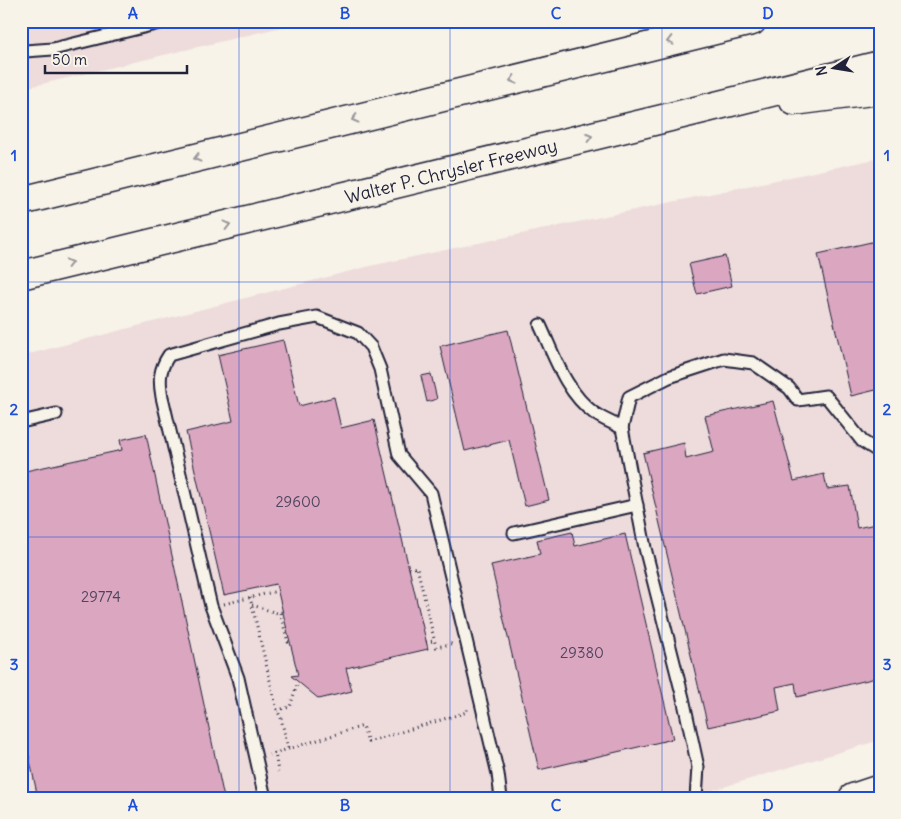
<svg xmlns="http://www.w3.org/2000/svg" width="901" height="819" font-family="Delius,sans-serif">
  <style>
    .built { fill: #eedcdc }
    .building { fill: #daa6c0; stroke: #22223b }
    .lines { fill: none; stroke-linecap: round; stroke-linejoin: round }
    .service-casing { stroke: #22223b; stroke-width: 15 }
    .secondary-casing { stroke: #22223b; stroke-width: 31 }
    .motorway-casing { stroke: #22223b; stroke-width: 31 }
    .path { stroke: #22223b; stroke-width: 3; stroke-dasharray: 1 4; stroke-linecap: butt }
    .service { stroke: #f7f3e8; stroke-width: 11 }
    .secondary { stroke: #f7f3e8; stroke-width: 28 }
    .motorway { stroke: #f7f3e8; stroke-width: 28 }
    .oneway { stroke: #97959a }
    .grid { fill: none; stroke: #1d4ed8; stroke-width: 1; stroke-opacity: 0.55 }
    .labels { text-anchor: middle; dominant-baseline: central; stroke-width: 4; stroke-linejoin: round; paint-order: stroke }
    .number-label { font-size: 15px; fill: #50435c }
    .street-label { font-size: 18px; fill: #22223b; stroke: #f7f3e8 }
    .neatline { fill: none; stroke: #1d4ed8; stroke-width: 2 }
    .grid-label { font-size: 16px; text-anchor: middle; font-weight: bold; fill: #1d4ed8 }
  </style>
  <rect width="100%" height="100%" fill="#f7f3e8"/>
  <filter id="ink" filterUnits="userSpaceOnUse"><feTurbulence type="fractalNoise" baseFrequency=".02" numOctaves="2"/><feDisplacementMap in="SourceGraphic" scale="10" xChannelSelector="R" yChannelSelector="G"/><feConvolveMatrix kernelMatrix="1 2 1 2 8 2 1 2 1" color-interpolation-filters="sRGB"/></filter>
  <g filter="url(#ink)">
    <!-- built -->
    <g class="built">
      <path d="M21,21h286l-286,68z"/>
      <path d="M880,158v582l-193,58h-666v-442l349,-90z"/>
    </g>
    <!-- building -->
    <g class="building">
      <path d="M880,240v149l-29,7 -33,-142z"/>
      <path d="M725,256l7,30 -35,8 -8,-30z"/>
      <path d="M508,330l41,170 -24,6 -16,-66 -44,11 -25,-105z"/>
      <path d="M283,340l16,66 35,-9 7,31 33,-8 54,229 -82,19 6,23 -33,8 -28,-23 7,-1 -22,-91 -52,11 -38,-163 47,-11 -15,-66z"/>
      <path d="M431,374l6,25 -10,3 -6,-26z"/>
      <path d="M773,401l21,80 30,-7 3,15 23,-3 7,42 23,-5v154l-83,20 -2,-14 -19,4 4,24 -72,16 -65,-274 41,-10 2,16 28,-7 -9,-36z"/>
      <path d="M146,434l78,364h-186l-17,-79v-247l101,-22 -2,-10z"/>
      <path d="M572,532l3,14 50,-12 48,205 -134,31 -48,-205 49,-11 -3,-14z"/>
    </g>
    <g class="lines">
      <!-- service casing -->
      <g class="service-casing">
        <g id="service">
          <path d="M21,49l4,2 28,-2 115,-28"/>
          <path d="M540,325c14,30 26,68 54,88 8,6 19,10 28,15"/>
          <path d="M21,422l35,-8"/>
          <path d="M514,533l123,-28"/>
          <path d="M265,798l-27,-120 -27,-72 -49,-209c-3,-17 -3,-27 7,-42l110,-31 38,-7 41,16 13,14 9,22 19,86 32,38 67,281 3,24"/>
          <path d="M696,798l2,-31 -15,-69 -38,-150 -23,-120 7,-31 40,-20 55,-18 29,4 36,25 9,12 28,-4 36,45 14,9 4,-1"/>
        </g>
      </g>
      <!-- secondary casing -->
      <g class="secondary-casing">
        <path id="secondary" d="M853,798l27,-9"/>
      </g>
      <!-- motorway casing -->
      <g class="motorway-casing">
        <g id="motorway">
          <path d="M794,101l86,-11"/>
          <path d="M21,201l731,-180"/>
          <path d="M21,275l670,-163 189,-47"/>
        </g>
      </g>
      <!-- path -->
      <g class="path">
        <path d="M409,569l8,-2 19,80 15,-3 1,1"/>
        <path d="M250,597l27,113 4,8 7,30"/>
        <path d="M224,604l53,-13"/>
        <path d="M252,605l25,8 5,-1"/>
        <path d="M280,613l8,29h2"/>
        <path d="M426,642l8,-1"/>
        <path d="M277,710l13,-3 8,-25"/>
        <path d="M275,752l3,20"/>
        <path d="M269,755l94,-29 5,16 99,-30v-3"/>
        <path d="M284,794v4"/>
      </g>
      <!-- service -->
      <use href="#service" class="service"/>
      <!-- secondary -->
      <use href="#secondary" class="secondary"/>
      <!-- motorway -->
      <use href="#motorway" class="motorway"/>
    </g>
    <!-- one-way arrows -->
    <defs><path id="oneway-chevron" d="M-2-3.5L2.5 0L-2 3.5" fill="none" stroke-width="1.6" stroke-linecap="round" stroke-linejoin="round" transform="scale(1.25)"/></defs>
    <g class="oneway">
      <use href="#oneway-chevron" transform="translate(670 41) rotate(166)"/>
      <use href="#oneway-chevron" transform="translate(513 80) rotate(166)"/>
      <use href="#oneway-chevron" transform="translate(355 119) rotate(166)"/>
      <use href="#oneway-chevron" transform="translate(589 137) rotate(-14)"/>
      <use href="#oneway-chevron" transform="translate(197 158) rotate(166)"/>
      <use href="#oneway-chevron" transform="translate(227 225) rotate(-14)"/>
      <use href="#oneway-chevron" transform="translate(69 263) rotate(-14)"/>
    </g>
  </g>
  <!-- grid -->
  <path class="grid" d="M239,21v777M450,21v777M662,21v777M21,282h859M21,537h859"/>
  <g class="labels">
    <!-- number labels -->
    <g class="number-label">
      <text x="298" y="501">29600</text>
      <text x="101" y="596">29774</text>
      <text x="582" y="652">29380</text>
    </g>
    <!-- street labels -->
    <g class="street-label">
      <text transform="translate(451 171) rotate(-14)">Walter P. Chrysler Freeway</text>
    </g>
  </g>
  <!-- margin -->
  <rect width="901" height="819" fill="none" stroke="#f7f3e8" stroke-width="55"/>
  <!-- north arrow -->
  <g transform="translate(834 68) rotate(258)" stroke="#f7f3e8" stroke-width="4" paint-order="stroke">
  <path d="M0-4L9 19L0 12L-9 19Z" fill="#22223b"/>
  <text y="-8" font-size="14" font-weight="bold" text-anchor="middle" fill="#22223b">N</text>
  </g>
  <!-- scale -->
  <path d="M45 65v8h142v-8" fill="none" stroke="#22223b" stroke-width="2.5"/>
  <text x="52" y="65" font-size="15" fill="#22223b" stroke="#f7f3e8" stroke-width="4" paint-order="stroke">50 m</text>
  <rect x="28" y="28" width="846" height="764" class="neatline"/>
  <g class="grid-label">
    <text x="133" y="19">A</text>
    <text x="345" y="19">B</text>
    <text x="556" y="19">C</text>
    <text x="768" y="19">D</text>
    <text x="14" y="161">1</text>
    <text x="887" y="161">1</text>
    <text x="14" y="415">2</text>
    <text x="887" y="415">2</text>
    <text x="14" y="670">3</text>
    <text x="887" y="670">3</text>
    <text x="133" y="811">A</text>
    <text x="345" y="811">B</text>
    <text x="556" y="811">C</text>
    <text x="768" y="811">D</text>
  </g>
</svg>
